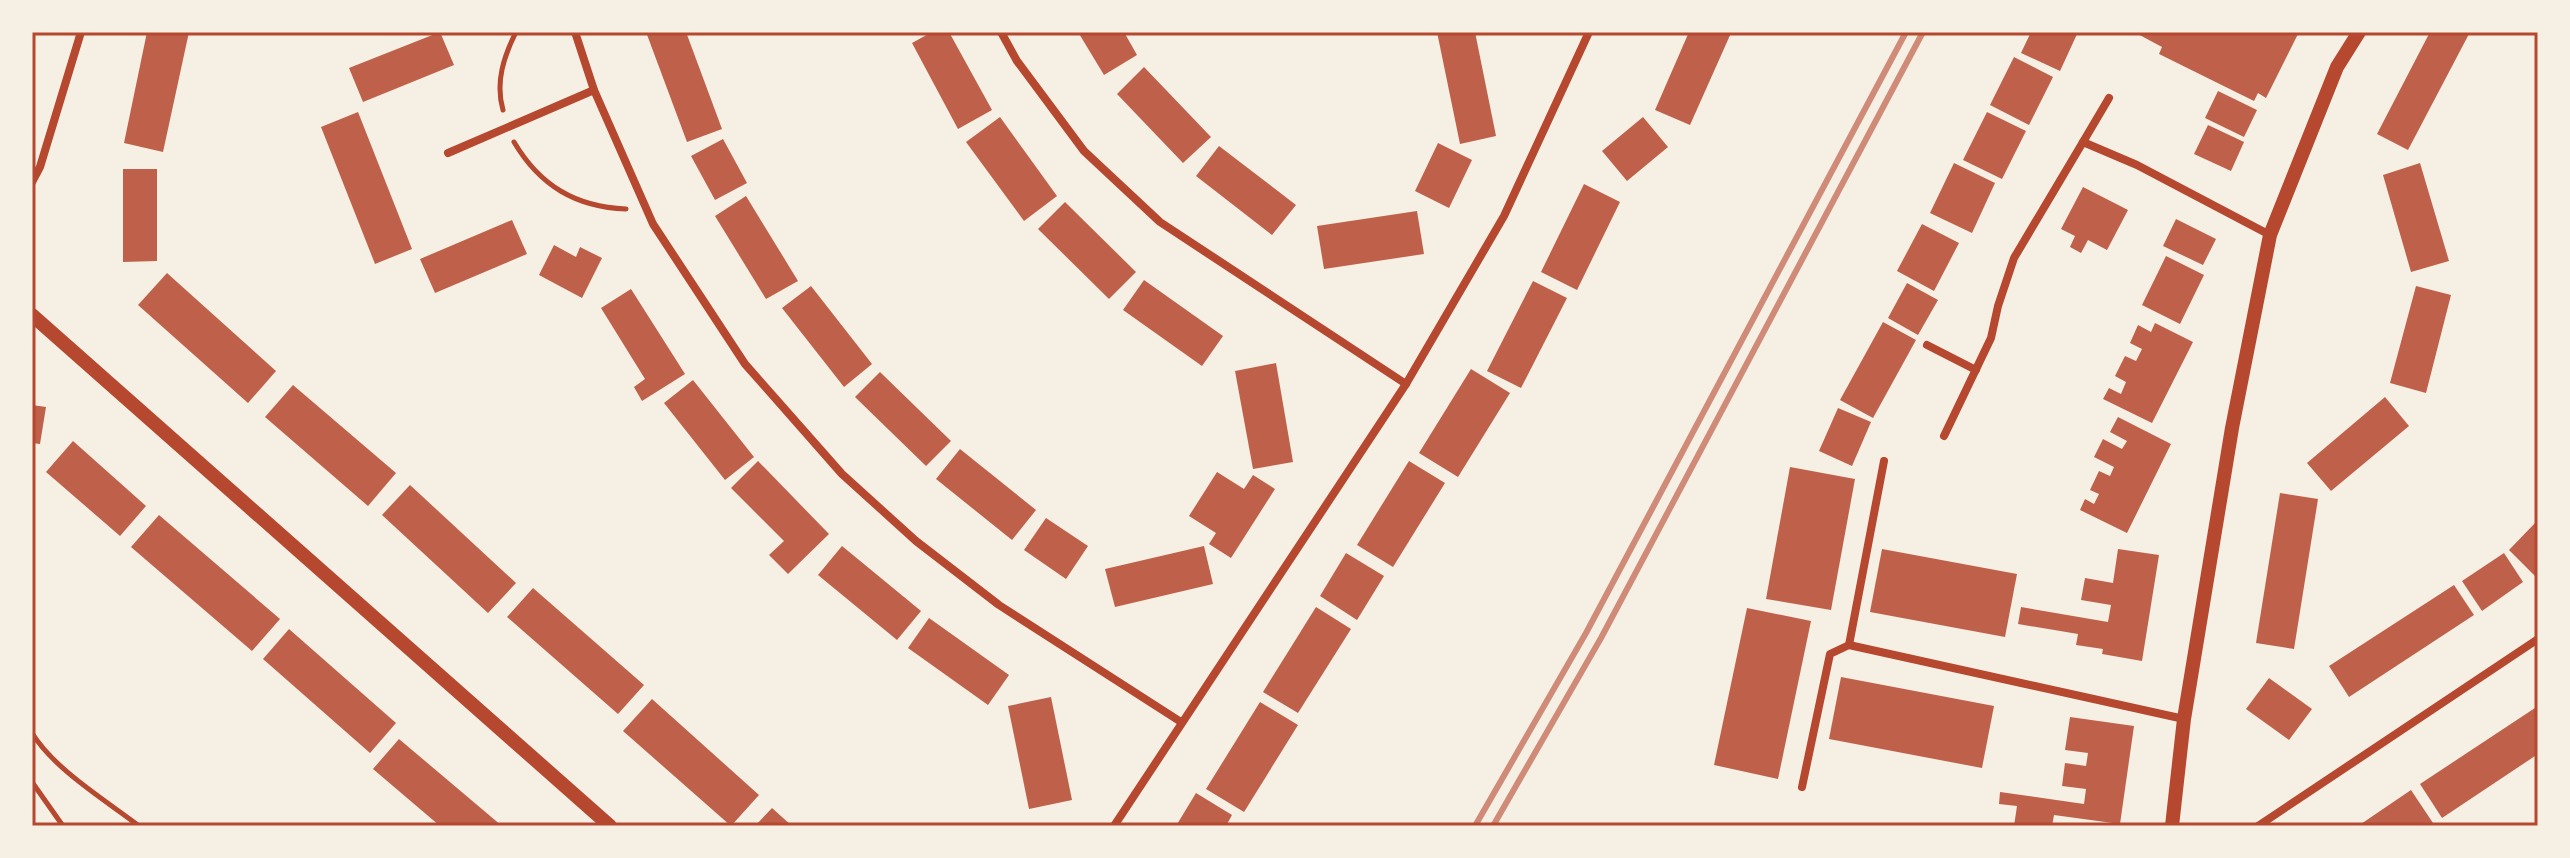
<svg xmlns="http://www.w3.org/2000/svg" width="2570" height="858" font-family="Manrope,sans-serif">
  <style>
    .building { fill: #bf614a }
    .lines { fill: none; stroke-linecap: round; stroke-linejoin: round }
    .path { stroke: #b5482f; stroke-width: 5 }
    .minor { stroke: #b5482f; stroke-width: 8 }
    .tertiary { stroke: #b5482f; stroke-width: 14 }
    .rail { stroke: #cf8b77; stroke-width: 6 }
    .neatline { fill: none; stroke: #b5482f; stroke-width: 3 }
  </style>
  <rect width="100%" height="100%" fill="#f6efe4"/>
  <!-- building -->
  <g class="building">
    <path d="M147,32h42l-26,120 -39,-9z"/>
    <path d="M440,32l14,33 -91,37 -14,-34z"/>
    <path d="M646,32h40l36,97 -35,13z"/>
    <path d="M932,32h17l43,78 -34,19 -46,-86z"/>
    <path d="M1078,32h46l13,23 -33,20z"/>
    <path d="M1437,32h38l21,104 -36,8z"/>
    <path d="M1689,32l42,1 -41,92 -35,-15z"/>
    <path d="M2031,32h47l-18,39 -39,-18z"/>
    <path d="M2134,32h165l-33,66 -8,-5 -4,8 -95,-47 3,-7z"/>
    <path d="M2430,32h40l-62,118 -31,-16z"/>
    <path d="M2014,57l39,20 -24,48 -39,-20z"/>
    <path d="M1144,67l67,70 -28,26 -66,-69z"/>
    <path d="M2218,91l39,19 -13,27 -39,-19z"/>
    <path d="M358,112l54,137 -37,15 -54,-137z"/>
    <path d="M1987,112l39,19 -24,48 -39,-19z"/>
    <path d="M1000,117l57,79 -33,25 -58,-79z"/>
    <path d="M1643,117l25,30 -41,34 -25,-30z"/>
    <path d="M2208,125l36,17 -13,29 -37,-17z"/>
    <path d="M723,139l24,44 -32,17 -24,-44z"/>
    <path d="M1438,143l34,17 -23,48 -34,-17z"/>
    <path d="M1219,146l77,59 -24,30 -76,-59z"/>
    <path d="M1954,163l41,20 -23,50 -42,-20z"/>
    <path d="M2420,163l29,98 -38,11 -28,-97z"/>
    <path d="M123,169h34v92l-34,1z"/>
    <path d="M1584,184l36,18 -43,88 -36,-18z"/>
    <path d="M2083,187l45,23 -21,40 -19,-10 -7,13 -11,-6 5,-11 -14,-7z"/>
    <path d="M746,196l52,85 -32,18 -51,-83z"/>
    <path d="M1065,202l71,70 -27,27 -71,-70z"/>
    <path d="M1417,211l7,43 -100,15 -7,-43z"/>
    <path d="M2176,219l40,20 -13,26 -40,-19z"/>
    <path d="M512,220l15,34 -92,39 -15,-34z"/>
    <path d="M1922,224l37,19 -25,48 -37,-20z"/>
    <path d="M554,245l22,12 4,-10 22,11 -20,40 -43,-23z"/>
    <path d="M2166,256l38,19 -24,49 -38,-19z"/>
    <path d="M167,273l109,98 -28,32 -110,-98z"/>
    <path d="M1144,280l79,56 -21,30 -79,-56z"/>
    <path d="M1533,281l34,17 -46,90 -34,-17z"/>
    <path d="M1907,283l31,17 -20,35 -30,-17z"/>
    <path d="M811,286l61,78 -28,23 -62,-79z"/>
    <path d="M2416,286l35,9 -25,98 -36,-10z"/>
    <path d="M631,289l54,85 -43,27 -8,-14 11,-8 -44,-71z"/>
    <path d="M1883,322l33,18 -43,78 -33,-18z"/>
    <path d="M2155,323l38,19 -41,81 -49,-24 6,-11 12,6 5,-12 -11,-6 10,-20 11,5 6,-12 -12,-6 8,-18 13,7z"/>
    <path d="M1276,363l17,99 -40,7 -18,-98z"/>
    <path d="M1471,369l39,24 -52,84 -39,-24z"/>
    <path d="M880,372l71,69 -25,25 -71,-69z"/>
    <path d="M693,380l61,77 -29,23 -61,-77z"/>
    <path d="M293,385l103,88 -28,33 -103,-89z"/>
    <path d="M2385,397l24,29 -78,65 -24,-28z"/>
    <path d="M32,405l14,2 -6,37 -8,-1z"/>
    <path d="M1838,408l33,14 -19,44 -33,-15z"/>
    <path d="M2118,417l53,27 -44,89 -47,-23 5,-11 9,5 5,-10 -9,-4 9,-19 11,5 4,-9 -20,-10 9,-18 19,10 5,-8 -17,-9z"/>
    <path d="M73,441l73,65 -26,30 -74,-64z"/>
    <path d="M960,449l76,61 -24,30 -76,-61z"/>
    <path d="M758,461l71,73 -41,40 -19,-19 15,-14 -53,-53z"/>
    <path d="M1409,461l36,22 -52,84 -36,-22z"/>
    <path d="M1790,467l65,12 -24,131 -65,-11z"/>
    <path d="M1217,472l27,17 9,-14 22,14 -44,69 -22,-14 7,-11 -27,-17z"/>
    <path d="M410,485l106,98 -28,30 -106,-98z"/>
    <path d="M2280,493l38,6 -24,150 -38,-6z"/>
    <path d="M159,515l121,104 -28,32 -121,-104z"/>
    <path d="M1046,518l42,28 -22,33 -42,-29z"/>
    <path d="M2538,520v52l-3,4 -26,-26z"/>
    <path d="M842,546l79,65 -24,29 -79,-65z"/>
    <path d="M1204,546l9,38 -98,23 -10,-38z"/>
    <path d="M1882,549l135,25 -12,63 -135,-25z"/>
    <path d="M2118,549l41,6 -17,106 -40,-7 1,-5 -27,-4 2,-11 -60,-10 3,-17 87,15 3,-17 -30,-5 4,-22 28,5z"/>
    <path d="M1346,553l38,23 -27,44 -37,-24z"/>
    <path d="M2504,553l19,29 -41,29 -20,-30z"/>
    <path d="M2454,585l20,30 -125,82 -20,-31z"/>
    <path d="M533,588l111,97 -26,29 -111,-97z"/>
    <path d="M1316,607l35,22 -53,84 -35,-21z"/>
    <path d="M1747,608l64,13 -33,158 -64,-14z"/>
    <path d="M929,618l80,57 -21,30 -80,-57z"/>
    <path d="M289,629l107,94 -26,30 -107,-94z"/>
    <path d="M1841,677l153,29 -12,62 -153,-29z"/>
    <path d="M2269,678l43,31 -23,31 -43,-31z"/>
    <path d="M1051,697l21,103 -43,9 -21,-103z"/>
    <path d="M652,699l107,96 -28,31 -108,-95z"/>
    <path d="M1260,702l38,23 -54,87 -38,-23z"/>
    <path d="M2538,706v48l-96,64 -22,-34z"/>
    <path d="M2070,717l64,9 -14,98 -66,-9 -2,11h-38l3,-20 -18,-2 1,-12 84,12 2,-15 -24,-3 3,-23 21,3 2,-13 -23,-3z"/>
    <path d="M399,739l103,87h-62l-67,-57z"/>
    <path d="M2411,790l22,33 -5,3h-70z"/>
    <path d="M1196,793l36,22 -6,11h-50z"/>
    <path d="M772,808l20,18h-37z"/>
  </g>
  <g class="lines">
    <!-- path -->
    <g class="path">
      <path d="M503,110c-8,-28 1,-54 13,-78"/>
      <path d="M514,142c26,44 62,65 112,67"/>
      <path d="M32,733c22,36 73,67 107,93"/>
      <path d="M32,782l31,44"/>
    </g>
    <!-- minor -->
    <g class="minor">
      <path d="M575,32l19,58 59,134 92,140 97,110 74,67 83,64 182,117"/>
      <path d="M1001,32l16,29 67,90 76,71 246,162"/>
      <path d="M2083,142l26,-44"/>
      <path d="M448,153l146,-63"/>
      <path d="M32,182l8,-15 41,-135"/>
      <path d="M1927,345l49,25"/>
      <path d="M1944,436l47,-98 7,-32 16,-48 69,-116 54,23 133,70"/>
      <path d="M1849,645l335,74"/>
      <path d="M1802,787l28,-133 19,-9 35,-184"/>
      <path d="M1114,826l292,-442 98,-168 85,-184"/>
      <path d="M2258,826l280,-187"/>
    </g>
    <!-- tertiary -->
    <g class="tertiary">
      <path d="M32,315l578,511"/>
      <path d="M2172,826l12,-107 48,-291 38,-193 67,-168 22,-35"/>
    </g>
    <!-- rail -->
    <g class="rail">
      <path d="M1475,826l111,-193 320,-601"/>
      <path d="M1493,826l108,-188 322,-606"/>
    </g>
  </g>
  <!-- border -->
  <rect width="2570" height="858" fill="none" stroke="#f6efe4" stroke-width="68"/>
  <rect x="34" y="34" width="2502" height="790" class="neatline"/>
</svg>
